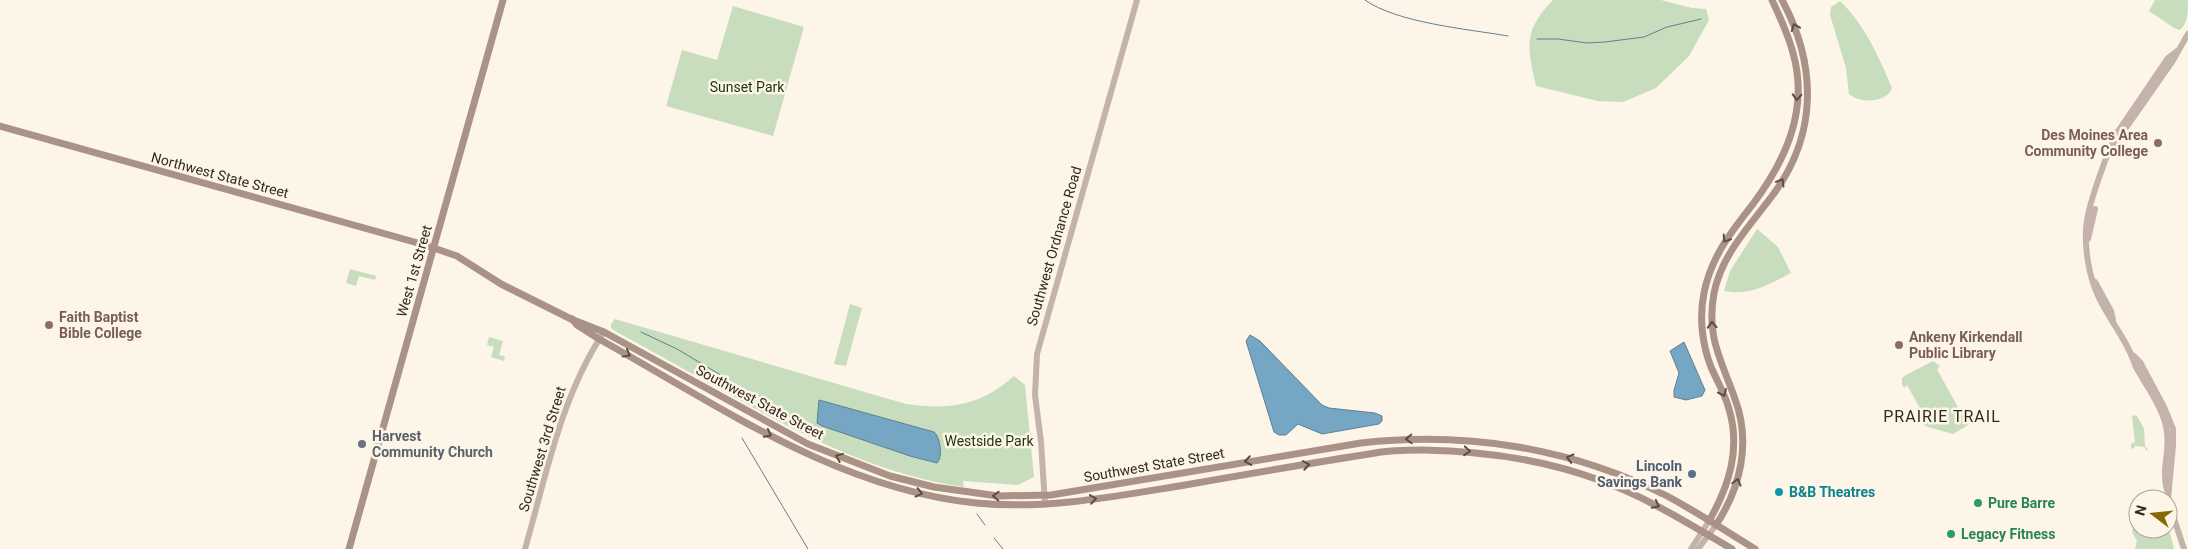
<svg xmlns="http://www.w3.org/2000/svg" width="2188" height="549" font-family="Roboto,sans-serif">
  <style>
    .green { fill: #c7ddbd }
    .water { fill: #75a6c4; stroke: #608092 }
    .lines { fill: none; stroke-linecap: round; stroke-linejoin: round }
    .stream { stroke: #608092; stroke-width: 1 }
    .tertiary { stroke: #c4b3ab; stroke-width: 6 }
    .secondary { stroke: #aa9287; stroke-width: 7 }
    .oneway { stroke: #5b4e41 }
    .education-dot { fill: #8d6e63; stroke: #fdf6e8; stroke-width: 2 }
    .worship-dot { fill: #6b7280; stroke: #fdf6e8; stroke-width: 2 }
    .service-dot { fill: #5c6f8a; stroke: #fdf6e8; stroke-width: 2 }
    .culture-dot { fill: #0f9aa8; stroke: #fdf6e8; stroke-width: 2 }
    .leisure-dot { fill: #2e9e5b; stroke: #fdf6e8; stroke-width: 2 }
    .labels { text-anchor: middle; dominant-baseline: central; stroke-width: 5; stroke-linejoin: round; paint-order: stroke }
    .park-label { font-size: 14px; fill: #1a3607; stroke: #fdf6e8 }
    .education-label { font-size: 14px; font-weight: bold; fill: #785e54; stroke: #fdf6e8; text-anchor: start }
    .street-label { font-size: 14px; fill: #30291c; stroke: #fdf6e8 }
    .worship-label { font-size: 14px; font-weight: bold; fill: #5b616d; stroke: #fdf6e8; text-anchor: start }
    .service-label { font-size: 14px; font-weight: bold; fill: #4e5e75; stroke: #fdf6e8; text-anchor: end }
    .culture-label { font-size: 14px; font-weight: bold; fill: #0d838f; stroke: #fdf6e8; text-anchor: start }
    .leisure-label { font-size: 14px; font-weight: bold; fill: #27864d; stroke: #fdf6e8; text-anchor: start }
    .quarter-label { font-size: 16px; letter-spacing: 1px; fill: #30291c; stroke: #fdf6e8 }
  </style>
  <rect width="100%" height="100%" fill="#fdf6e8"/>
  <!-- green -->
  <g class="green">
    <path d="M1553,0h108l31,8 14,1 3,11 -20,36 -33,32 -33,14 -25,-1 -62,-15c-9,-39 -13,-55 17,-86z"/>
    <path d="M2155,0h33c0,13 0,22 -8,30l-6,-2 -25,-17z"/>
    <path d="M1840,1c25,24 39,56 52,87 -5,15 -32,16 -43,6l-3,-26 -16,-53 1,-8z"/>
    <path d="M733,6l71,21 -31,109 -107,-30 16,-56 35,10z"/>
    <path d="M1757,229l21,18 13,26c-23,12 -41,23 -67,18l6,-20z"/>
    <path d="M350,269l26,7 -1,4 -16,-4 -3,10 -10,-3z"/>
    <path d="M850,304l12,4 -16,58 -12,-2z"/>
    <path d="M615,319l291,85c44,6 74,2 108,-28l11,9 9,92 -16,8 -55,-4 1,6c-88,-13 -164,-53 -239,-95 -37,-21 -74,-41 -110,-61l-4,-3v-4z"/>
    <path d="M489,337l14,4 -4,14 6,1 -1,5 -13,-4 3,-10 -7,-2z"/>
    <path d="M1933,361l7,5 -3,4 2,3 25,45 2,-3 3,5 -1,5 -15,9 -28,-8 -7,-11 3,-5 -14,-25 -3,3 -2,-4v-6l4,-3z"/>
    <path d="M2134,415l3,1 7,13 1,17 3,3 -2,2 -1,-4 -10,-1 -1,3 -3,-1v-4l4,-2 -3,-25z"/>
    <path d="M2168,526l6,23h-39l2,-8 -5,-9 1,-4 35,1z"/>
  </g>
  <!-- water -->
  <g class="water">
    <path d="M1250,335l10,6 62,64 7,3 46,5 7,3v5l-3,3 -57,10 -24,-10 -12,11h-7l-5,-3 -28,-91z"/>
    <path d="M1684,342l21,48 -3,6 -16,4 -12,-3v-7l5,-17 -9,-22z"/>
    <path d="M819,400l115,32c6,5 8,20 5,28l-2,3 -27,-7 -88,-30 -5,-3z"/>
  </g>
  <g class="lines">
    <!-- stream -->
    <g class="stream">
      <path d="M1365,0c32,23 103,29 143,36"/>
      <path d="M1537,39h21l29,4 18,-1 39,-5 23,-10 34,-8"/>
      <path d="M641,332l36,17 47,28"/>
      <path d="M742,438l66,111"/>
      <path d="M977,514l8,11"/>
      <path d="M994,538l9,11"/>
    </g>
    <!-- tertiary -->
    <g class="tertiary">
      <path d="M2114,145l58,-83 16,-28"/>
      <path d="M2088,239l7,-30"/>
      <path d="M2095,282l16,29 2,9"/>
      <path d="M2134,356l6,6 25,47 8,20v17l-5,53"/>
      <path d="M2167,490c-6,-21 3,-37 0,-58 -3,-24 -21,-46 -32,-67 -8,-27 -29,-48 -39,-74 -7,-17 -11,-41 -10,-60 0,-16 12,-51 18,-67 3,-10 8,-17 11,-28l53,-78 9,-7"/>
      <path d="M2168,500l16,49"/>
      <path d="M1045,504l-4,-62 -6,-47 2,-41 100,-354"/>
      <path d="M525,549c21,-73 36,-153 79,-217"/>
      <path d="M1691,549l18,-28"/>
      <path d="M1698,549l18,-24"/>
    </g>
    <!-- secondary -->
    <g class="secondary">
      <path d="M0,126l425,119 32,11 44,28 70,35 33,13 204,112 82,32 44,11 64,9 53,-1 310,-52c106,-12 211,5 306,53 30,16 59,35 88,53"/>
      <path d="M572,319l5,6 22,14c119,66 238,150 377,164 70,7 141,-7 209,-18 63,-11 126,-22 190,-32 15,-3 32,-3 48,-3 60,1 119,9 176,30 48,17 90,44 133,69"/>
      <path d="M1709,521c20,-35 32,-72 20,-112 -4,-15 -12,-28 -18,-42 -9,-23 -12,-50 -7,-74 7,-36 27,-61 49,-89 33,-44 56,-95 40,-151 -5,-19 -13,-36 -21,-53"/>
      <path d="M1716,525c25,-38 35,-83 19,-126 -14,-40 -29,-62 -21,-106 8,-39 35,-66 58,-97 46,-61 45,-131 10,-196"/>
      <path d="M349,549l154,-549"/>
    </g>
  </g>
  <!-- one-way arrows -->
  <defs><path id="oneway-chevron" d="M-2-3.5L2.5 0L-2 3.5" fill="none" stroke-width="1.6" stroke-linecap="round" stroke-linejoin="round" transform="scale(1.25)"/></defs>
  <g class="oneway">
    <use href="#oneway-chevron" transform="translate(1795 27) rotate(-112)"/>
    <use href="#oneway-chevron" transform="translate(1797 97) rotate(92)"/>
    <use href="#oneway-chevron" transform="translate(1781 182) rotate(-59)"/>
    <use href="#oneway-chevron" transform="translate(1726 239) rotate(123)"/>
    <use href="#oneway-chevron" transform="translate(1712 325) rotate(-93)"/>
    <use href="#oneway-chevron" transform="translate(627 354) rotate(29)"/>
    <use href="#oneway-chevron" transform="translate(1723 393) rotate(66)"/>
    <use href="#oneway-chevron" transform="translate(768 434) rotate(28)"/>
    <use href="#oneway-chevron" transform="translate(1409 439) rotate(178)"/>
    <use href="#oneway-chevron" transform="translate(1467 451) rotate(5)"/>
    <use href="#oneway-chevron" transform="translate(839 457) rotate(-158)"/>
    <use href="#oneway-chevron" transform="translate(1570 458) rotate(-164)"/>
    <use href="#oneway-chevron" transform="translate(1248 461) rotate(171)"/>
    <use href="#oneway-chevron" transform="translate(1306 465) rotate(-10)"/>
    <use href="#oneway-chevron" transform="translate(1737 482) rotate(-74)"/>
    <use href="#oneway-chevron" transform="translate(919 493) rotate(13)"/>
    <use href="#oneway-chevron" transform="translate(996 496) rotate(-177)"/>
    <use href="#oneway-chevron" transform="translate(1093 499) rotate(-8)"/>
    <use href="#oneway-chevron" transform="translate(1656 505) rotate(28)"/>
  </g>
  <!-- markers -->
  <g class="education-dot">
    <circle cx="2158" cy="143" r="5"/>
    <circle cx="49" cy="325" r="5"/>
    <circle cx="1899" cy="345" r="5"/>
  </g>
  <circle class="worship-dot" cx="362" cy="444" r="5"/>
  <circle class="service-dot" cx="1692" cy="474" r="5"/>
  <circle class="culture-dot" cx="1779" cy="492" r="5"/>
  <g class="leisure-dot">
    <circle cx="1978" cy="503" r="5"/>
    <circle cx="1951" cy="534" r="5"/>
  </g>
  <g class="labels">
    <!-- park labels -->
    <g class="park-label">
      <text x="747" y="87">Sunset Park</text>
      <text x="989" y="441">Westside Park</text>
    </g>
    <!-- education labels -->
    <g class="education-label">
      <text x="2148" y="135" text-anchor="end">Des Moines Area<tspan x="2148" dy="16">Community College</tspan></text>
      <text x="59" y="317">Faith Baptist<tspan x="59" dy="16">Bible College</tspan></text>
      <text x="1909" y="337">Ankeny Kirkendall<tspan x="1909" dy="16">Public Library</tspan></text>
    </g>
    <!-- street labels -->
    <g class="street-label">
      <text transform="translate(220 175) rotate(15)">Northwest State Street</text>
      <text transform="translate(1054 246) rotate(-74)">Southwest Ordnance Road</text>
      <text transform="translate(414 271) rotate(-74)">West 1st Street</text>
      <text transform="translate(760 402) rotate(28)">Southwest State Street</text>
      <text transform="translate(542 449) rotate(-73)">Southwest 3rd Street</text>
      <text transform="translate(1154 465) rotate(-10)">Southwest State Street</text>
    </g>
    <!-- worship labels -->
    <g class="worship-label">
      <text x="372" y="436">Harvest<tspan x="372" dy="16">Community Church</tspan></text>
    </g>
    <!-- service labels -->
    <g class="service-label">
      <text x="1682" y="466">Lincoln<tspan x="1682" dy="16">Savings Bank</tspan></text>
    </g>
    <!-- culture labels -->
    <g class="culture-label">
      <text x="1789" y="492">B&amp;B Theatres</text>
    </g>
    <!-- leisure labels -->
    <g class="leisure-label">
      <text x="1988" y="503">Pure Barre</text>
      <text x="1961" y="534">Legacy Fitness</text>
    </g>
    <!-- quarter labels -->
    <g class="quarter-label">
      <text x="1942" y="416">PRAIRIE TRAIL</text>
    </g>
  </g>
  <!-- north arrow -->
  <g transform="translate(2153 514) rotate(286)"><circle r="24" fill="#fdf6e8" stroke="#aba496"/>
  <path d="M0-4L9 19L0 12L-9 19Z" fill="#896806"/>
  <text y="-8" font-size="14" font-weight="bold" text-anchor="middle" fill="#30291c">N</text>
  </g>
</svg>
